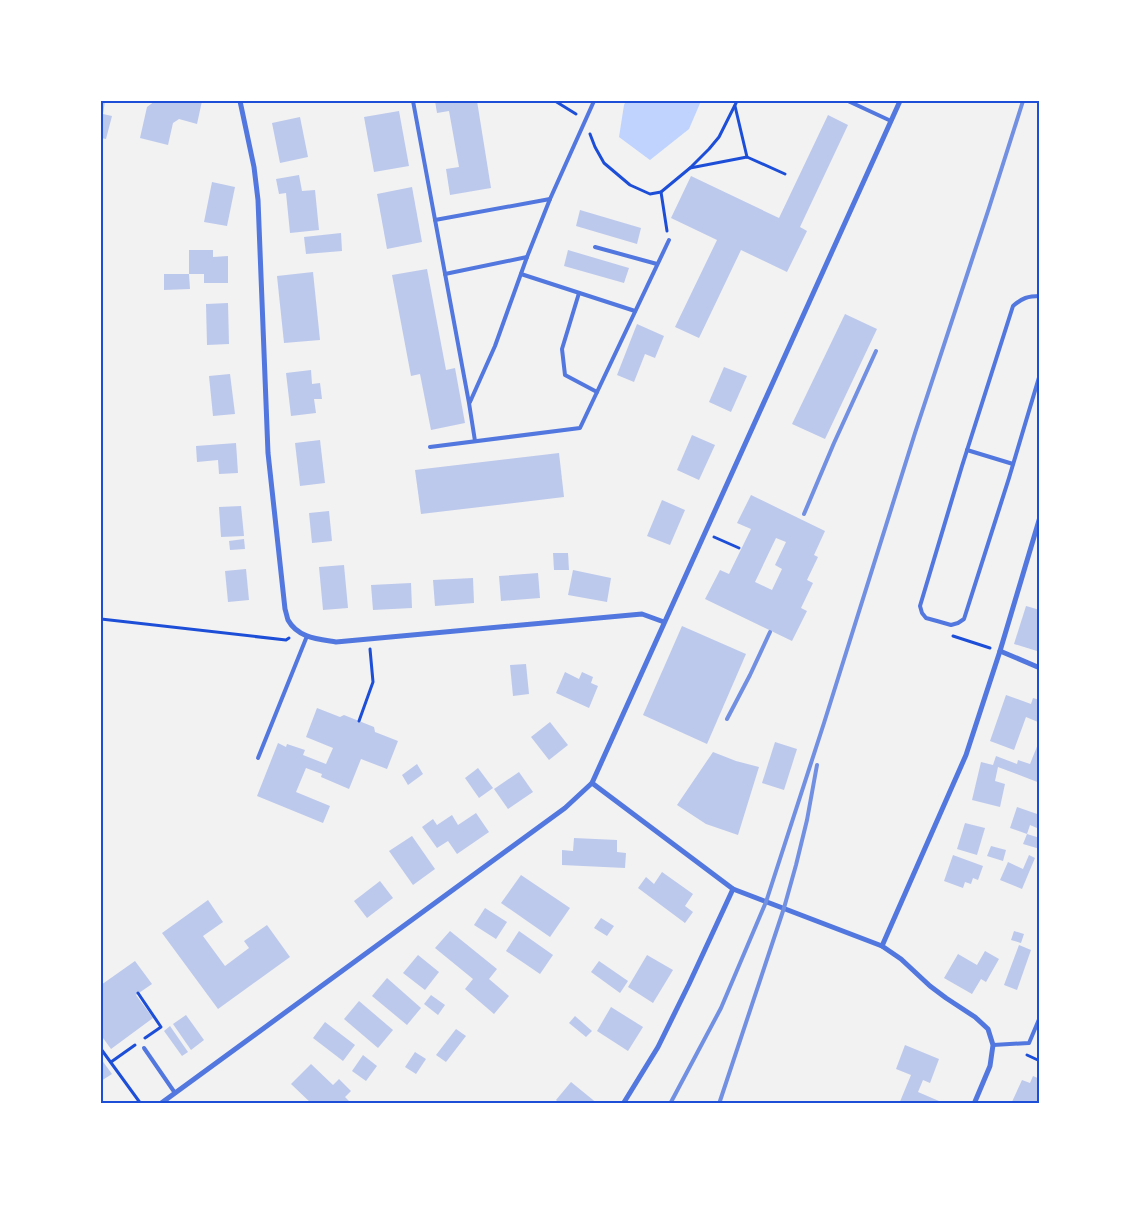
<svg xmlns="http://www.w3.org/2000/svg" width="1141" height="1205" font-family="'Playfair Display',serif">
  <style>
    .water { fill: #bfd3fe }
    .building { fill: #bdc9ec; fill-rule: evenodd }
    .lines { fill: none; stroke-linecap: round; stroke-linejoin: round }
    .path { stroke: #1d4ed8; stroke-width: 3 }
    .service { stroke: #5277de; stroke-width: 4 }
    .minor { stroke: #5277de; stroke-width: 5 }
    .rail { stroke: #7290e2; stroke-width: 4 }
    .neatline { fill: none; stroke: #1d4ed8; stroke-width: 2 }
  </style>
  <rect width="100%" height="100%" fill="#f2f2f2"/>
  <!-- water -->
  <path class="water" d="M626,101h75l-12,28 -39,31 -31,-23 5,-32z"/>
  <!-- building -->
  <g class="building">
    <path d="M101,101h4l-2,13 9,2 -6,23 -5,-1z"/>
    <path d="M155,101h47l-5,23 -18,-5 -6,4 -5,22 -28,-7 7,-31z"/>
    <path d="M435,101h42l14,87 -41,7 -4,-26 13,-2 -10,-56 -12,2z"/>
    <path d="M399,111l10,55 -35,6 -10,-55z"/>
    <path d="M828,115l20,10 -48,102 7,4 -20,41 -46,-22 -42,88 -24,-11 42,-87 -46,-22 20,-42 88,42z"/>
    <path d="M300,117l8,40 -28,6 -8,-40z"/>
    <path d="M299,175l3,16 13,-1 4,40 -29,3 -4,-40 -7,1 -3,-15z"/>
    <path d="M212,182l23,5 -8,39 -23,-4z"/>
    <path d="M412,187l10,55 -35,7 -10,-55z"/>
    <path d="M580,210l61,18 -4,16 -61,-18z"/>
    <path d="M341,233l1,18 -36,3 -2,-17z"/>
    <path d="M189,250h24v7l15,-1v27h-24v-9h-15l1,15 -26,1v-16h25z"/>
    <path d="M568,250l61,18 -5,15 -60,-17z"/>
    <path d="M427,269l19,101 9,-2 10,55 -34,7 -11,-56 -9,2 -19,-101z"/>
    <path d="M313,272l7,68 -36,3 -7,-67z"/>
    <path d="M228,303l1,41 -22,1 -1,-41z"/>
    <path d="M845,314l32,15 -52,110 -33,-15z"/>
    <path d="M637,324l27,12 -9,22 -10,-4 -11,28 -17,-7z"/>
    <path d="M724,367l23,9 -16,36 -22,-10z"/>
    <path d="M311,370l1,14 8,-1 2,16h-8l2,14 -25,3 -5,-43z"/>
    <path d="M230,374l5,40 -22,2 -4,-40z"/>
    <path d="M692,435l23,10 -16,35 -22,-10z"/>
    <path d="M320,440l5,43 -25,3 -5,-43z"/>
    <path d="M236,443l2,30 -19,1 -1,-14 -21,2 -1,-16z"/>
    <path d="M559,453l5,44 -143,17 -6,-44z"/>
    <path d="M751,495l74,36 -11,24 4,2 -11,23 6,3 -12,25 6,3 -15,30 -87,-42 15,-29 9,4 22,-45 -14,-6zM776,538l10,4 -11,23 7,4 -10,21 -17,-8z"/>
    <path d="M662,500l23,10 -15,35 -23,-9z"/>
    <path d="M241,506l3,30 -23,1 -2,-30z"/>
    <path d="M329,511l3,30 -20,2 -3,-30z"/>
    <path d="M244,539l1,10 -15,1 -1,-9z"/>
    <path d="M553,553h15l1,17h-15z"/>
    <path d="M344,565l4,43 -25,2 -4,-43z"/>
    <path d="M246,569l3,31 -21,2 -3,-31z"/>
    <path d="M573,570l38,8 -4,24 -39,-7z"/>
    <path d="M538,573l2,25 -39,3 -2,-25z"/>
    <path d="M473,578l1,25 -39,3 -2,-26z"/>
    <path d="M411,583l1,25 -39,2 -2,-25z"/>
    <path d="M1026,606l14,4v31l-3,10 -23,-7z"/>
    <path d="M682,626l64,28 -39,90 -64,-29z"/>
    <path d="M526,664l3,30 -16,2 -3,-31z"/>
    <path d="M565,672l14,7 3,-7 11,5 -2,6 7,3 -9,22 -33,-15z"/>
    <path d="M1006,695l25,9 2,-6 7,2v15l-2,7 -12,-5 -12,33 -24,-9z"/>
    <path d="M317,708l23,9 4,-2 30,12 1,5 23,9 -11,28 -26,-10 -12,30 -28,-12 1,-3 -16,-6 -10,24 34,14 -7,17 -66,-27 21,-53 8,4 1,-3 18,6 -2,5 23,9 7,-16 -27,-11z"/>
    <path d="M550,722l18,23 -19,15 -18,-23z"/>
    <path d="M1040,739v44l-42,-16 -3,14 10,3 -5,23 -28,-7 9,-38 12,3 3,-9 21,8 1,-4 12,4z"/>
    <path d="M775,742l22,7 -13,41 -22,-7z"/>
    <path d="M713,752l23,9 23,6 -21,68 -32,-11 -29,-19z"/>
    <path d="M417,764l6,10 -15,11 -6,-10z"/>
    <path d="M478,768l15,20 -14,10 -14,-20z"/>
    <path d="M519,772l14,20 -25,17 -14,-20z"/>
    <path d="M1017,807l23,8 -3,13 -7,-3 -3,9 13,4v11l-17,-5 4,-10 -17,-6z"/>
    <path d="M476,813l13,19 -32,22 -9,-13 -11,7 -15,-21 11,-8 4,6 15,-10 6,10z"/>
    <path d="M965,823l20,5 -8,27 -20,-6z"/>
    <path d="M412,836l23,33 -22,16 -24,-34z"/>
    <path d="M574,838l43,2v12l9,1 -1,15 -63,-3v-15l11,1z"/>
    <path d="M991,846l15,4 -3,11 -16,-5z"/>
    <path d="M953,855l30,11 -5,14 -5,-2 -2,6 -6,-2 -2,6 -19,-7z"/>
    <path d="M1029,855l6,3 -13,31 -22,-9 8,-18 15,7z"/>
    <path d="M662,872l31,22 -8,12 8,6 -8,11 -47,-35 8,-11 8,7z"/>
    <path d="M521,875l49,33 -20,29 -49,-34z"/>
    <path d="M380,881l13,17 -26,20 -13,-17z"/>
    <path d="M208,900l15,22 -20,14 22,30 24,-18 -5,-7 23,-16 23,32 -72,52 -56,-76z"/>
    <path d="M485,908l22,14 -11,17 -22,-14z"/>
    <path d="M601,918l13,8 -7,10 -13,-8z"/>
    <path d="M450,931l47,38 -8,10 20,17 -15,18 -29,-25 8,-10 -38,-31z"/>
    <path d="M519,931l34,24 -13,19 -34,-23z"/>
    <path d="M1014,931l10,3 -3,9 -10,-3z"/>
    <path d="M1019,945l12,5 -14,40 -13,-5z"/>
    <path d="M985,951l14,8 -13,23 -5,-3 -9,15 -28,-16 14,-24 19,11z"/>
    <path d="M418,955l21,17 -14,18 -22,-17z"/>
    <path d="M647,955l26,15 -20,33 -25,-16z"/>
    <path d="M135,961l17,23 -16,11 17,23 -42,31 -8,-11 -2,2v-55z"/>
    <path d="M599,961l29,20 -8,12 -29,-21z"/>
    <path d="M387,978l34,30 -14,17 -35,-29z"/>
    <path d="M431,995l14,10 -7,10 -14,-11z"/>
    <path d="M359,1001l34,29 -15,18 -34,-29z"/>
    <path d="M611,1007l32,20 -15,24 -31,-20z"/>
    <path d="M186,1015l18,25 -13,10 -18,-26z"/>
    <path d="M575,1016l17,15 -6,6 -17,-14z"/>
    <path d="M325,1022l30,23 -12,16 -30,-23z"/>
    <path d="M170,1026l18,26 -6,4 -18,-25z"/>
    <path d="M456,1029l10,7 -20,26 -10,-7z"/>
    <path d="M905,1045l34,14 -9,24 -7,-3 -5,12 28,12h-47l12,-29 -15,-6z"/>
    <path d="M415,1052l11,7 -10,15 -11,-7z"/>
    <path d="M363,1055l14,11 -11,15 -14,-10z"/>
    <path d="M101,1059l11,15 -11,7z"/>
    <path d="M311,1064l22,21 6,-6 12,12 -6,6 7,7h-40l-21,-20z"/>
    <path d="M1033,1076l7,3 -2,7 2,1v17h-29l11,-24 8,3z"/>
    <path d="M571,1082l27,22h-38l-4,-4z"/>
  </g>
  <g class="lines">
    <!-- path -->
    <g class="path">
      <path d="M555,101l21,13"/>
      <path d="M735,106l12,51"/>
      <path d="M590,134l5,13 9,16 26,22 20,9 11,-2 29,-24 19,-19 10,-12 18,-36"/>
      <path d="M690,168l57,-11 38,17"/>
      <path d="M661,192l6,39"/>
      <path d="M714,537l25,11"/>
      <path d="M101,619l185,21 3,-2"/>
      <path d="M953,636l37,12"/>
      <path d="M359,721l14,-39 -3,-33"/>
      <path d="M138,993l23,34 -16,11"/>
      <path d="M101,1049l40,55"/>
      <path d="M1027,1055l13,6"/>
      <path d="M111,1062l24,-17"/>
    </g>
    <!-- service -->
    <g class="service">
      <path d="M413,101l56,302 6,38"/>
      <path d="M848,101l43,20"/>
      <path d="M435,220l115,-21"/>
      <path d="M595,247l62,17"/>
      <path d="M445,274l82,-17"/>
      <path d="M521,274l114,37"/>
      <path d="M579,293l-17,56 3,26 32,17"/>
      <path d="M1040,296c-12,0 -18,2 -27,10l-51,160 -42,140 2,7 4,5 11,3 14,4 7,-2 6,-4 45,-141 31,-104"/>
      <path d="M470,402l25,-56 32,-89 23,-58 44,-98"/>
      <path d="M430,447l150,-19 89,-188"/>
      <path d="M967,450l46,14"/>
      <path d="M258,758l49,-122"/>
      <path d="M993,1045l36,-2 11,-26"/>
      <path d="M144,1048l31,45"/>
    </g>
    <!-- minor -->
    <g class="minor">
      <path d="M240,101l14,66 4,33 10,253 17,156c1,3 2,8 3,11 10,18 30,19 48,22l306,-28 22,8"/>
      <path d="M1000,651l40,17"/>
      <path d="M592,783l141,106 149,57 19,13 29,27 16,12 29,19 13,12 5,16 -3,21 -16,38"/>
      <path d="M882,946l84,-191 34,-104 40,-134"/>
      <path d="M160,1104l405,-296 27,-25 308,-682"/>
      <path d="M623,1104l35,-57 31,-63 44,-95"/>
    </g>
    <!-- rail -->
    <g class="rail">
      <path d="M804,514l30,-71 42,-92"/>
      <path d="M727,719l23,-44 20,-43"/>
      <path d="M670,1104l51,-96 45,-106 58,-179 91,-290 74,-225 34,-107"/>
      <path d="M719,1104l65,-196 12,-43 11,-45 10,-55"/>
    </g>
  </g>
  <!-- border -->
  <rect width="1141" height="1205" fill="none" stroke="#ffffff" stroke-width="205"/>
  <rect x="102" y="102" width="936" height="1000" class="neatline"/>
</svg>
